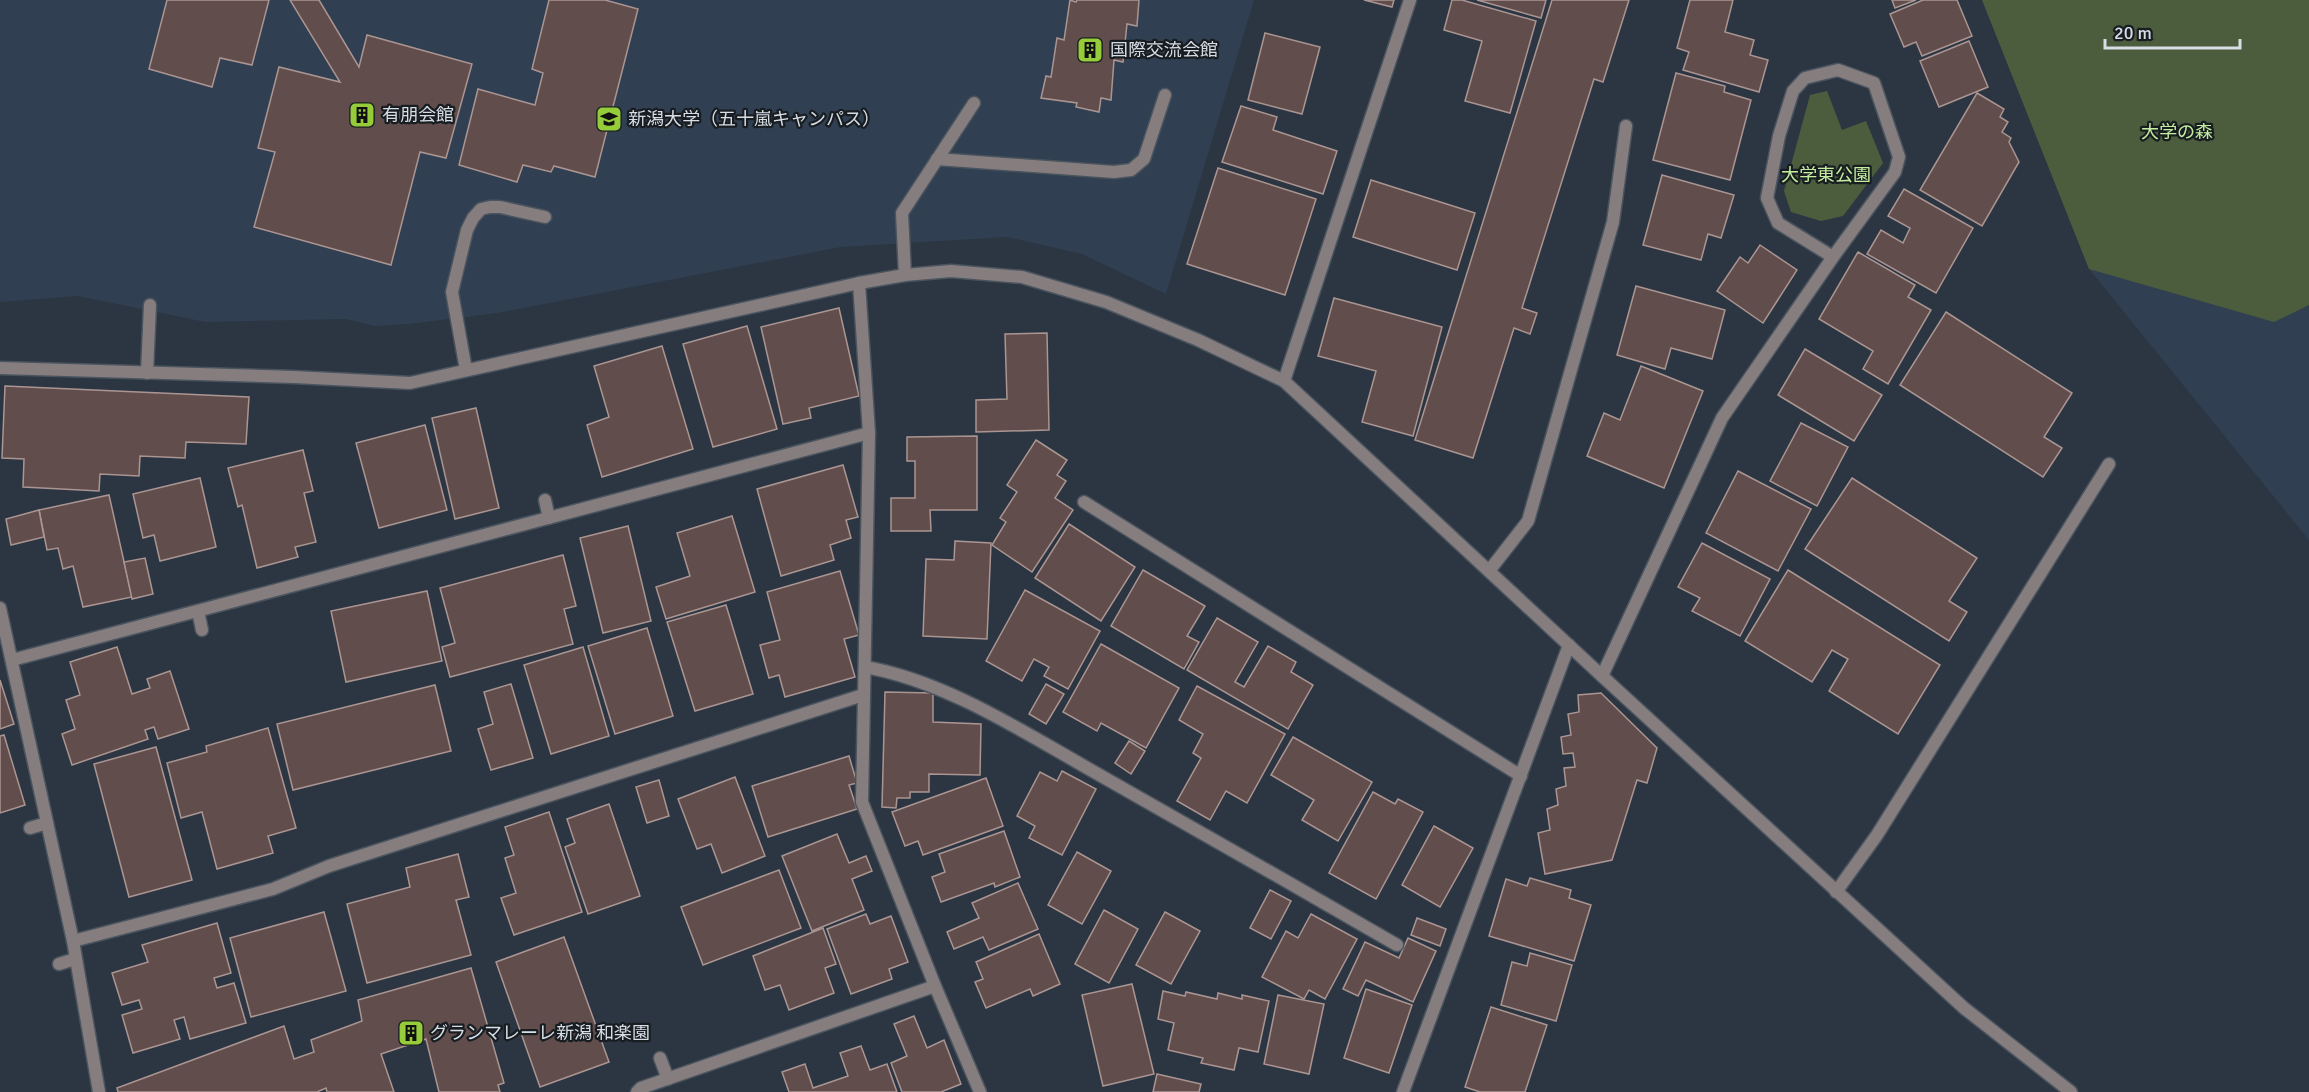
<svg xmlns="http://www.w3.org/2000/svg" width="2309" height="1092" font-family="Signika,'Noto Sans JP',sans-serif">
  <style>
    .built { fill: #303f51 }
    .green { fill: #4c5d3d }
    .building { fill: #614e4c; stroke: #ab9592; stroke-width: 1.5 }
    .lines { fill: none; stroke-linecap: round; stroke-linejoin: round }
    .lane-casing { stroke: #4a545f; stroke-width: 15 }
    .street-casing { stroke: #4a545f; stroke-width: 15 }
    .lane { stroke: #867d7e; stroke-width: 12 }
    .street { stroke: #867d7e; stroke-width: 12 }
    .labels { text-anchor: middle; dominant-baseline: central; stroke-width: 4.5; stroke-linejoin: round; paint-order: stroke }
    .poi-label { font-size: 18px; fill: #d6dde5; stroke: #181d22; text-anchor: start }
    .park-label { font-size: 18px; fill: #c4ee9d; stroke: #181d22 }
  </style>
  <rect width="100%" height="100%" fill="#2b3642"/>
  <!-- built -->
  <g class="built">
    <path d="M0,0h1254l-88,294 -84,-40 -75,-17 -166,10 -344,66 -88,11 -34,2 -29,-7 -141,3 -127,-26 -78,6z"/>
    <path d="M1982,0h327v540l-220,-271z"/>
  </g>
  <!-- green -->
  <g class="green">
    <path d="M1982,0h327v305l-35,17 -185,-53z"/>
    <path d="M1827,91l15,39 24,-9 17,42 -40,53 -22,5 -30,-9 -7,-21 26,-96z"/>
  </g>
  <!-- building -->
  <g class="building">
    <path d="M167,0h102l-17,65 -32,-7 -8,29 -63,-18z"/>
    <path d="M290,0h29l40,67 8,-32 105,29 -26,94 -26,-6 -29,113 -137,-38 21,-75 -17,-4 21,-81 61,15z"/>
    <path d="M549,0h56l33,9 -43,168 -41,-11 -3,6 -28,-7 -6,17 -58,-17 19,-76 57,16 8,-32 -11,-4z"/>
    <path d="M1070,0l6,2 1,-2h62l-2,26 -10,-2 -4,38 -9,-2 -3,40 -10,-2 -2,14 -23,-5 1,-4 -36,-5 5,-22 5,1 6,-39 7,2z"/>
    <path d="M1364,0h30l-2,7z"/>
    <path d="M1452,0h10l74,21 -26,92 -45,-12 17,-60 -38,-11z"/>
    <path d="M1477,0h69l-5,18z"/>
    <path d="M1552,0h77l-26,82 -9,-3 -72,229 15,5 -7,21 -16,-6 -41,130 -58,-18z"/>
    <path d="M1690,0h43l-8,32 29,8 -4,15 18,5 -9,32 -76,-22 6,-18 -12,-4z"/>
    <path d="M1892,0h24l-21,8z"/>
    <path d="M1923,0h34l15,36 -50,20 -6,-14 -12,5 -14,-33z"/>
    <path d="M1265,33l55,14 -18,67 -54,-14z"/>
    <path d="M1969,41l19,46 -49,20 -19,-46z"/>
    <path d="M1676,73l49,13 -1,6 27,8 -21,80 -77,-20z"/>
    <path d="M1977,93l27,16 -4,8 8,5 -6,10 9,6 -2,4 10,20 -37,64 -62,-36z"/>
    <path d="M1241,106l36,11 -4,13 64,21 -14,43 -101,-32z"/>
    <path d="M1218,168l98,31 -31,96 -98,-31z"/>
    <path d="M1662,175l72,20 -13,43 -13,-4 -7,26 -58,-15z"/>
    <path d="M1371,180l104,33 -18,57 -104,-33z"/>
    <path d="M1904,189l69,39 -37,65 -69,-39 14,-24 22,13 7,-15 -22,-12z"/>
    <path d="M1760,245l37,25 -34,53 -46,-32 23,-34 8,6z"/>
    <path d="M1858,252l57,33 -7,12 23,13 -43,74 -25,-15 10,-18 -54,-32z"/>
    <path d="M1636,286l89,24 -13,49 -41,-11 -6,21 -48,-14z"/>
    <path d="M1334,298l108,29 -29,109 -51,-14 14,-51 -58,-15z"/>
    <path d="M839,308l20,88 -50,12 2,10 -28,6 -22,-97z"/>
    <path d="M1946,312l126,81 -28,44 18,11 -19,29 -143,-92z"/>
    <path d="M747,326l30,103 -64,18 -30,-103z"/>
    <path d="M1047,333l2,97 -73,2v-32l31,-1 -2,-65z"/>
    <path d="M662,346l31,103 -91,28 -15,-52 22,-8 -15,-51z"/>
    <path d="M1805,349l77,46 -28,46 -76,-46z"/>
    <path d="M1641,366l62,25 -39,97 -77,-32 17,-43 16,7z"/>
    <path d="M5,386l244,11 -3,47 -60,-2 -1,16 -45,-2 -1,20 -39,-2 -1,17 -76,-4 1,-28 -22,-1z"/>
    <path d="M476,408l23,100 -44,11 -23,-101z"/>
    <path d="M1801,423l47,24 -31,59 -47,-25z"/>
    <path d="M425,425l22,85 -68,18 -23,-85z"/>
    <path d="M977,436v74h-47l1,21h-40v-33h24v-37h-8v-24z"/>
    <path d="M1036,440l31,20 -10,15 9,6 -11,17 18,12 -41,62 -40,-27 14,-23 -6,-4 17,-26 -10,-7z"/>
    <path d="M303,450l10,41 -9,2 12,49 -21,5 3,10 -41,11 -15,-63 -4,2 -10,-39z"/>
    <path d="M843,465l15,52 -12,3 5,18 -21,7 4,15 -53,16 -24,-87z"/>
    <path d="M1738,471l73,38 -33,62 -72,-38z"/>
    <path d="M200,478l16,69 -56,14 -6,-26 -11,3 -10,-44z"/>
    <path d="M1852,478l125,80 -28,43 18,11 -18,29 -144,-92z"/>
    <path d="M109,495l23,102 -49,10 -10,-41 -10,3 -5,-21 -11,2 -8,-40z"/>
    <path d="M39,510l5,27 -33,8 -5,-26z"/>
    <path d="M732,516l23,76 -89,27 -10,-32 34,-11 -13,-43z"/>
    <path d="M1069,524l66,43 -34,54 -66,-43z"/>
    <path d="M628,526l23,95 -48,12 -23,-95z"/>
    <path d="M955,541l36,2 -4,96 -64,-3 3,-77 28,1z"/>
    <path d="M1702,543l68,36 -30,57 -48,-25 8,-13 -22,-11z"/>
    <path d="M563,555l13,51 -12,3 9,35 -123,33 -8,-30 13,-4 -15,-55z"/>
    <path d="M145,558l8,36 -21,5 -8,-37z"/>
    <path d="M1143,570l62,36 -18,30 12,6 -15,27 -73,-43z"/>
    <path d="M1788,570l152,95 -42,69 -69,-43 19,-32 -16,-9 -20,32 -67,-41z"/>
    <path d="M840,571l19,64 -15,4 11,38 -70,20 -6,-22 -10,3 -9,-33 20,-5 -13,-48z"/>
    <path d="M1025,590l75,41 -32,58 -24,-13 5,-9 -15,-8 -12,22 -36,-20z"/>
    <path d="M427,591l15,70 -96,21 -15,-71z"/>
    <path d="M726,605l27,89 -58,17 -28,-89z"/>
    <path d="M1217,618l41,24 -23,40 9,5 24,-41 28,16 -5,10 22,13 -25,44 -101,-59z"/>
    <path d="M647,628l26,88 -58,18 -27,-88z"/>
    <path d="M1101,644l78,44 -33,60 -45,-25 -4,8 -34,-19z"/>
    <path d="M117,647l15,47 18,-6 -3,-9 23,-8 19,58 -31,10 -4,-12 -9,3 3,9 -76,26 -10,-31 13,-5 -9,-29 14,-5 -10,-33z"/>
    <path d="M583,647l26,89 -58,18 -27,-89z"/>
    <path d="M0,680l14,44 -14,5z"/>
    <path d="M511,684l22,74 -42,12 -13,-41 15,-5 -9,-32z"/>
    <path d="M1046,684l18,10 -18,30 -17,-10z"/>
    <path d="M435,685l16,66 -158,39 -16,-66z"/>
    <path d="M1197,686l88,48 -38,69 -21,-12 -16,29 -33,-19 24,-43 -8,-5 10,-19 -24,-14z"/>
    <path d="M885,692l48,1v29l48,2 -1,51 -51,-1v18h-19v6h-13l-1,10 -14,-1z"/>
    <path d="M1601,693l56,55 -10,35 -10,-3 -25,80 -67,14 -7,-41 12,-3 -3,-21 11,-4 -2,-16 10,-3 -2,-18 11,-1 -2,-14 -10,1 -2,-17 10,-2 -3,-21 11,-2 -1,-17z"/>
    <path d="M268,728l28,100 -28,8 5,17 -56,16 -15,-57 -21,6 -14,-55 40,-11 -1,-6z"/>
    <path d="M4,735l21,70 -25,8v-77z"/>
    <path d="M1293,737l79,45 -34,59 -36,-21 12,-20 -43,-25z"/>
    <path d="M1129,741l16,10 -14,23 -16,-11z"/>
    <path d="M156,747l36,133 -63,17 -35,-133z"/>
    <path d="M849,756l8,27 -8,2 8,24 -89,28 -16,-51z"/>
    <path d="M1062,771l34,18 -34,66 -33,-17 6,-12 -18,-10 23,-44 17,9z"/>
    <path d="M735,777l30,79 -43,17 -11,-29 -14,5 -19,-50z"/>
    <path d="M986,778l17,48 -80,29 -5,-14 -13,5 -13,-34z"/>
    <path d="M659,780l10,36 -22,7 -11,-36z"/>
    <path d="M1373,792l22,12 3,-5 25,13 -47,87 -47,-26z"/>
    <path d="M609,804l31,92 -52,18 -23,-67 10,-4 -8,-24z"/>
    <path d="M549,812l33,100 -68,23 -13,-37 15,-5 -11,-35 9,-3 -9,-28z"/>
    <path d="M1434,826l39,22 -33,59 -38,-22z"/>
    <path d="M1004,831l16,46 -25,10 -1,-4 -53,19 -9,-25 13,-5 -6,-18z"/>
    <path d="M837,834l12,29 17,-7 6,15 -20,8 12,31 -52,21 -30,-75z"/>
    <path d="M1077,852l34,19 -29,53 -34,-19z"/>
    <path d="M458,854l11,43 -13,3 15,55 -104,28 -20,-79 63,-17 -4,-19z"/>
    <path d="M779,870l22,58 -98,37 -22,-58z"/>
    <path d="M1530,878l41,12 -2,8 22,7 -17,56 -85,-25 17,-57 21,7z"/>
    <path d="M1018,883l20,46 -49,21 -6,-13 -29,12 -7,-17 32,-14 -7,-15z"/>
    <path d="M1270,890l21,11 -20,38 -21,-11z"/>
    <path d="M1104,910l34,19 -29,54 -34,-19z"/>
    <path d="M324,912l22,79 -95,26 -21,-79z"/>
    <path d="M1165,912l35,19 -29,53 -35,-19z"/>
    <path d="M866,914l4,10 21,-8 17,46 -19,7 3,10 -41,15 -24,-65z"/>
    <path d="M1311,914l46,25 -32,60 -16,-9 -5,9 -42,-22 24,-46 12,7z"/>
    <path d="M1417,918l29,11 -6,17 -29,-11z"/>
    <path d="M217,923l14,50 -17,5 3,10 17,-5 12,40 -56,16 -6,-22 -10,3 6,19 -47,14 -11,-38 20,-6 -3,-9 -17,5 -10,-32 36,-11 -6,-17z"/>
    <path d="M823,928l13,36 -11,4 9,25 -45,17 -9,-25 -15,5 -12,-34z"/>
    <path d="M1039,934l21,50 -27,12 -3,-7 -44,19 -11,-26 8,-3 -7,-17z"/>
    <path d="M564,937l45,125 -69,25 -44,-125z"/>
    <path d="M1408,938l28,13 -23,51 -47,-22 -8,16 -15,-7 22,-47 34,16z"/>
    <path d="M1530,953l42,12 -16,56 -55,-16 11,-43 15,4z"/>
    <path d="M471,968l33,115 -6,2 2,7h-61l-13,-53 -45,15 13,38h-67l-1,-4 -9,4h-199l-1,-4 167,-62 10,33 20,-7 -3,-12 51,-19 -4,-21z"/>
    <path d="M1132,984l22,90 -51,12 -21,-91z"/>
    <path d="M1366,989l46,16 -23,68 -45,-15z"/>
    <path d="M1163,991l22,5 1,-4 31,7 1,-6 24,6v-4l27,6 -11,51 -19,-4 -5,22 -33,-7 2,-5 -35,-8 6,-27 -16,-4z"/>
    <path d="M1278,995l46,9 -15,70 -45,-10z"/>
    <path d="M1491,1007l56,18 -22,67h-45l-15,-5z"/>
    <path d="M914,1016l13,32 17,-8 17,44 -20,8h-39l-11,-29 16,-7 -13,-32z"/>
    <path d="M861,1046l9,24 17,-6 10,28h-108l-7,-20 23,-8 8,24 35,-12 -8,-23z"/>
    <path d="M1157,1074l44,10 -2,8h-46z"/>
  </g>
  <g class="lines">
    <!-- lane casing -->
    <g class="lane-casing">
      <g id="lane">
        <path d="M937,159l177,13 17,-2 13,-11 21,-64"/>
        <path d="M905,275l-3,-62 72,-110"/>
        <path d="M466,370l-14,-78 15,-62 6,-12 8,-9 9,-2h10l45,10"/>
        <path d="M147,373l3,-68"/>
        <path d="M545,500l4,18"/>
        <path d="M1489,571l39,-50 85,-299 13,-96"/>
        <path d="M198,611l4,19"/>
        <path d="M30,828l17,-5"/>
        <path d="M59,964l16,-5"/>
        <path d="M660,1058l8,21"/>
      </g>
    </g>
    <!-- street casing -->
    <g class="street-casing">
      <g id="street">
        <path d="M859,283l10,150 -7,369 73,184"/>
        <path d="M0,368l294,9 116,6 449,-100 46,-8 46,-4 71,6 84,25 92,38 86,41 318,295 362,332 107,84"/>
        <path d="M1284,381l126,-381"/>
        <path d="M1084,502l437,274"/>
        <path d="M0,608l73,333 26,151"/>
        <path d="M12,660l857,-227"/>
        <path d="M865,667c81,14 160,66 231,106 101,57 201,114 301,172"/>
        <path d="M1602,676l120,-258 111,-161 62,-85 4,-15 -25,-74 -36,-13 -33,8 -12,13 -14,45 -12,62 11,25 55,34"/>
        <path d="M1836,892l41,-57 232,-371"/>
        <path d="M73,941l200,-52 56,-23 534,-171"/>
        <path d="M637,1092l4,-4 294,-102 45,106"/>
        <path d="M1403,1092l166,-447"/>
      </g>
    </g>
    <!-- lane -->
    <use href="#lane" class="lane"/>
    <!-- street -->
    <use href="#street" class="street"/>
  </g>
  <!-- icons -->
  <defs>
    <g id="building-square" transform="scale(1.35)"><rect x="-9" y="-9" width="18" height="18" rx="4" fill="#96cc39" stroke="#181d22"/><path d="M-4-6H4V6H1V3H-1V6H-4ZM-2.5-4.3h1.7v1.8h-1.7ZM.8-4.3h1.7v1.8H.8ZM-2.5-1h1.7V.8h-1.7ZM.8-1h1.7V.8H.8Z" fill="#111"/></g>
    <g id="university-square" transform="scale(1.35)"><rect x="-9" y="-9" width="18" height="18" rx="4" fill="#96cc39" stroke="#181d22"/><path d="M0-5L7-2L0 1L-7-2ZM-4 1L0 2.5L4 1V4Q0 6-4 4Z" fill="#111"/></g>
  </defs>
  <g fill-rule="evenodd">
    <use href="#building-square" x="1090" y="50"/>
    <use href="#building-square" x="362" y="115"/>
    <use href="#university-square" x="609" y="119"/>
    <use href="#building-square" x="411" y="1033"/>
  </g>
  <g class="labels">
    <!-- poi labels -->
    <g class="poi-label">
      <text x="1110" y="50">国際交流会館</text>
      <text x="382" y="115">有朋会館</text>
      <text x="628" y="119">新潟大学（五十嵐キャンパス）</text>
      <text x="430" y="1033">グランマレーレ新潟 和楽園</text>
    </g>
    <!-- park labels -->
    <g class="park-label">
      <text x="2177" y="132">大学の森</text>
      <text x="1826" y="175">大学東公園</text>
    </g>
  </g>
  <!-- scale -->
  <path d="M2105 39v9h135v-9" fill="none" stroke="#d6dde5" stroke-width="3"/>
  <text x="2114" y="39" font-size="18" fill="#d6dde5" stroke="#181d22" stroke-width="4.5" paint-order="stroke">20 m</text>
</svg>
